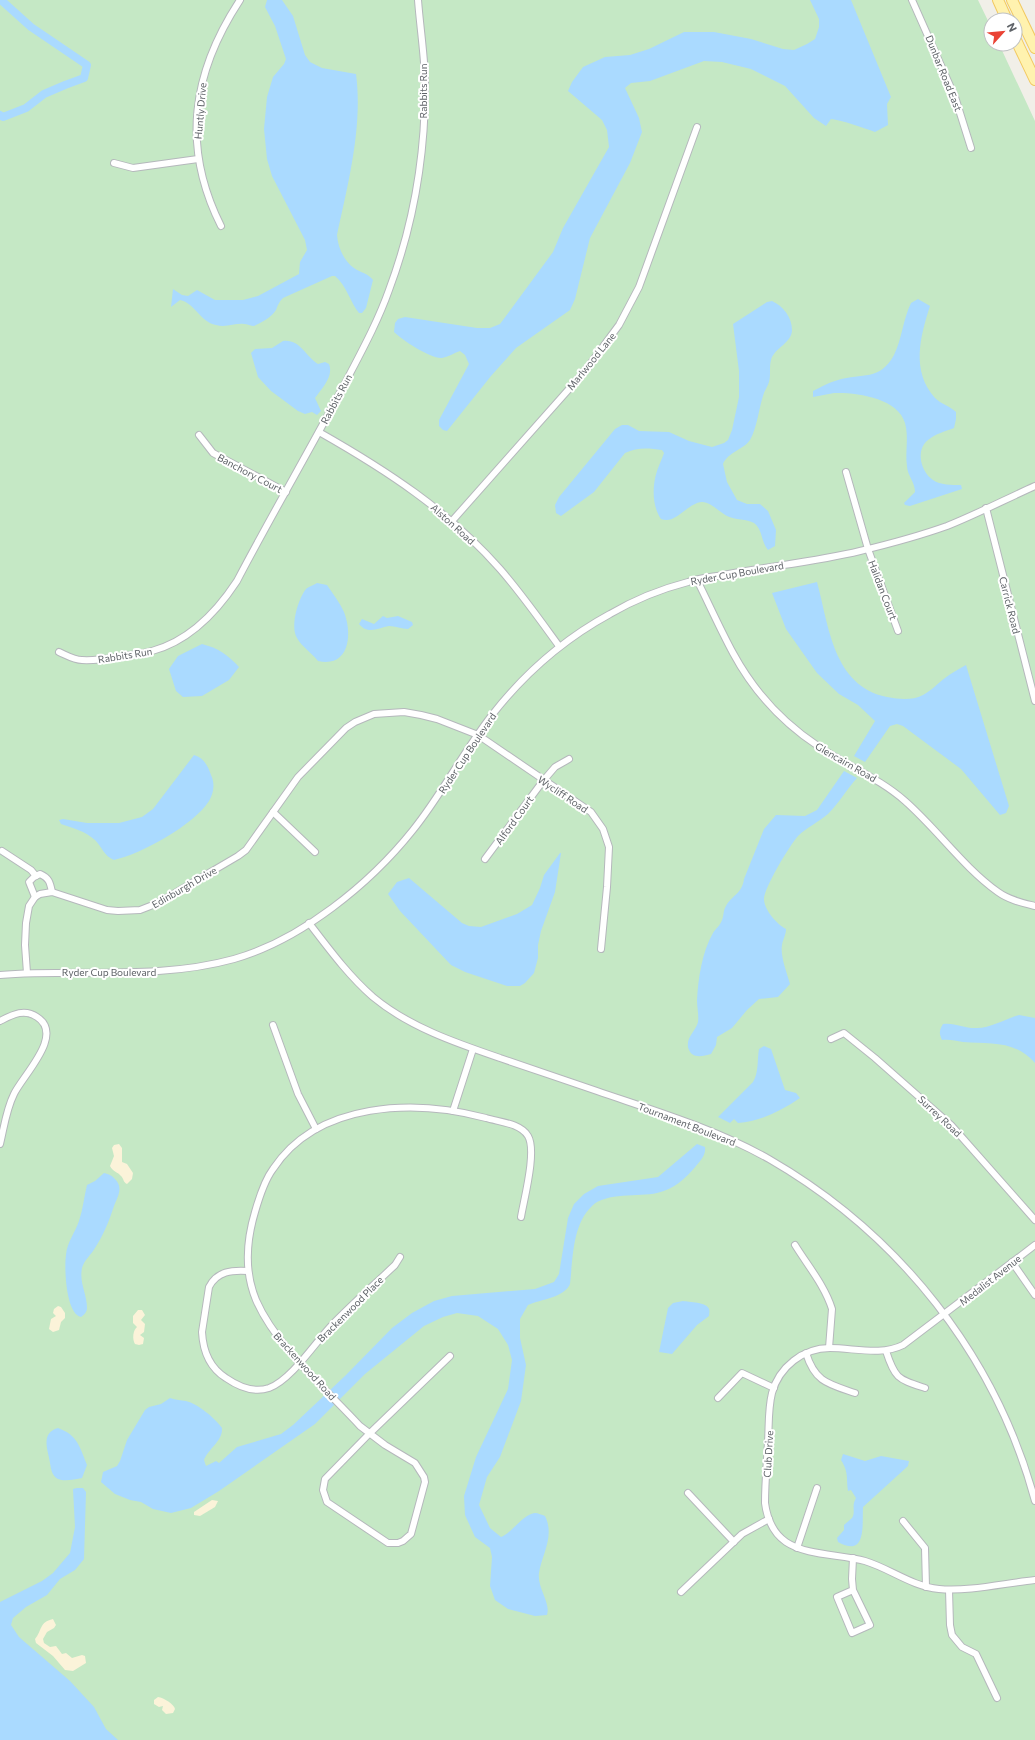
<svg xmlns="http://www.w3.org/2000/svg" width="1035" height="1740" font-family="Commissioner,sans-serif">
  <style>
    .green { fill: #c5e8c5 }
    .sand { fill: #fbf3d9 }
    .water { fill: #aadaff }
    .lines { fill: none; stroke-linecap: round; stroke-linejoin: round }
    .canal { stroke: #aadaff; stroke-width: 8 }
    .street-casing { stroke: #b5b8bc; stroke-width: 8 }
    .primary-casing { stroke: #f2c960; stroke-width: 12 }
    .street { stroke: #fff; stroke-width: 6 }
    .primary { stroke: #fff2af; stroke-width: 10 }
    .labels { text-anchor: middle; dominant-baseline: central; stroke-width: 4; stroke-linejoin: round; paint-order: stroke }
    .street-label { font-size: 10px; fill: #5f6368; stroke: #fff }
  </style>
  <rect width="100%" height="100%" fill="#f1efe8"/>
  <!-- green -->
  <path class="green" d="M0,0h978l13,27v17h8l36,77v1619h-1035z"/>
  <!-- sand -->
  <g class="sand">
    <path d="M119,1144l3,4v14l5,2 6,9 -1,6 -5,5c-4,-2 -3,-5 -6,-8 -3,-4 -8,-4 -11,-10l4,-10 -2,-8 2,-3z"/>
    <path d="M58,1306l3,1 4,6v5l-4,4 -2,8 -6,2 -4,-3 2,-10 5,-3 -3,-3 1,-4z"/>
    <path d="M138,1310h4l3,5 -4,5 4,4 -1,8 -4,3 4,3 -1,6 -4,1 -4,-1c-3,-5 -2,-14 2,-17l-4,-4v-7z"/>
    <path d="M212,1500l6,1 -3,6 -15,9 -6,-1v-3z"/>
    <path d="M53,1619l3,6 -2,3 -7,4 -4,7 1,4 6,4 6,-1 6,8 4,-1 6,5 10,-3 3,1 1,7 -13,8 -8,-1 -12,-14 -17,-13 -1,-4c7,-8 4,-17 18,-20z"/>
    <path d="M158,1697c6,1 16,7 17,12l-2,4 -7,1 -4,-4 1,-4 -4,1 -5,-3v-4z"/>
  </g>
  <!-- water -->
  <g class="water">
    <path d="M267,0h15l11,16 12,39 5,7 12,6 34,6c7,52 -8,110 -19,161 1,13 7,26 17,33 7,5 14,5 19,12l-7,28 -4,5h-3c-9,-11 -12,-27 -24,-37h-3l-49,22c-4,4 -5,7 -7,12 -5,8 -14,12 -22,16 -3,0 -7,-2 -10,-2 -9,-1 -18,4 -28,1 -16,-3 -21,-22 -36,-25l-9,7 2,-18 9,6 6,1 9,-6 18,10h28l15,-4 41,-22 1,-12 7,-12 -2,-10 -33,-64 -5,-17 -3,-30 3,-32 6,-20 11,-13 2,-5 -11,-33 -10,-19z"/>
    <path d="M810,0h41l40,97 -4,7 1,21 -13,7c-11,-4 -33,-12 -44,-13l-5,7 -12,-8 -29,-32 -34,-17 -29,-7 -18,-1 -54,20 -19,2 -6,5 14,30 3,14 -12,31 -40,75 -15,61 -5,11 -54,38 -25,28 -44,55 -4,-1 -4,-4v-6l30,-56 -4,-9 -5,-4c-6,2 -12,6 -18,7 -11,1 -40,-18 -48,-26l1,-9 3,-4 7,-2 72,11h13l10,-4 53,-72 10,-24 46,-81 -2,-17 -5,-10 -34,-29 4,-9 11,-15 22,-10 25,-2 19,-6 35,-17h30l37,7 32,10 11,1 13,-6 8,-5 4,-12v-8z"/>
    <path d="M918,299l12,7c-10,31 -19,65 5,92 6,6 15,8 21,14v7l-2,9c-8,3 -19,6 -26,12 -13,10 -7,32 5,40 7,5 19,5 28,5l1,4 -52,17 -5,-1 -1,-2 11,-11c0,-10 -8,-17 -8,-26 -2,-14 2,-29 -2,-43 -7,-25 -49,-31 -71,-30 -7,1 -14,3 -21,4v-6c8,-4 17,-9 25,-11 24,-7 42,1 56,-25 8,-16 9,-36 17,-52z"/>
    <path d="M772,301c11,5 20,16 20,29 0,13 -18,18 -21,30 -2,7 0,15 -2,22 -1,4 -5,9 -6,14 -4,12 -6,32 -13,44 -7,10 -22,12 -27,24l4,18 10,18 10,4h13l8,7 8,19 -1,16 -7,4c-7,-8 -5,-20 -14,-27 -7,-4 -19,-3 -27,-7 -8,-4 -16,-14 -25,-14 -15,1 -26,23 -41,17 -9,-13 -9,-33 -4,-48 2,-6 5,-12 7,-18l-2,-3c-13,-2 -25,-3 -37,3l-31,39 -33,24 -5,-3 -1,-8 4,-8 56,-68 7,-4h6l11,6 30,1 20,9 23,6 12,-4 4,-3 4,-10 7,-33v-26l-6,-47 34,-22z"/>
    <path d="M283,341c17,-2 22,15 35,23l7,-2 4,2c5,12 -7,24 -14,34l6,13 -4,4 -5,-3 -7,2 -7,-3 -27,-20 -13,-14 -7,-24 4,-4 17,-1z"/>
    <path d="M817,582c12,44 16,104 70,115 12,2 24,4 36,-2 8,-4 15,-12 22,-17 6,-5 14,-9 21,-13l43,141 -3,7 -6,2 -39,-46 -58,-43 -6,-2 -7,2 -25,36 -11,-6 21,-35 -17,-16 -19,-11 -22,-21 -31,-44 -14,-36z"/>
    <path d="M317,583l10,2c6,9 13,18 17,27 9,23 5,56 -26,49 -7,-9 -16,-14 -21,-23 -7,-12 1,-39 9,-49 2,-2 8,-4 11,-6z"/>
    <path d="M383,616l4,2 11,-2 14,6 1,3 -5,4c-6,0 -13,-3 -19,-3 -11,2 -21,9 -30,-2l3,-5 12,5z"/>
    <path d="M202,644c16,4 26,11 37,23l-10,13 -27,16 -19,1 -7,-6 -7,-22 9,-13z"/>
    <path d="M194,755c10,3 14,11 17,20 4,8 3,18 -2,26 -15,24 -68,53 -95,59 -10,-4 -12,-13 -19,-20 -10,-9 -22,-12 -34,-16l-2,-4 4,-1 24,4h32l23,-6 11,-8z"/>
    <path d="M844,771l13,7c-10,11 -18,25 -29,36 -9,8 -21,13 -30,22 -8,9 -35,53 -34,64 1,11 13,24 22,29 0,6 -3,10 -4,16 -2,11 5,28 8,39l-12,13 -19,2 -12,11 -15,18 -15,9 -1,8 -5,9c-8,2 -18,5 -22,-4 -5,-11 7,-19 9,-28 1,-7 -1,-15 -1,-21 1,-22 5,-49 16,-68 3,-5 7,-7 9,-13 2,-5 1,-9 4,-14 6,-11 16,-12 18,-27l20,-50 12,-14 29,1 12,-6z"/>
    <path d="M560,853h1l-6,39 -14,39 -3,14v13l-4,15 -9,10 -5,3h-13l-42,-14 -14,-7 -51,-54 -12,-17 9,-12 12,-4 53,45 7,3 12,1 36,-13 15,-9 8,-17 4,-13z"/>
    <path d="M1019,1015l16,3v45c-20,-23 -45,-19 -72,-21 -7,-1 -13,-3 -21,-2 -3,-7 -3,-9 1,-16 11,-2 23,5 34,4 14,0 28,-9 42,-13z"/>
    <path d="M764,1046l7,3 14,41 11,3 4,5c-19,13 -39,23 -62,25l-4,-4 -4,4 -12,-6 35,-35c6,-10 4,-22 6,-33z"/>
    <path d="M697,1144l8,3c1,8 -4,13 -9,19 -11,13 -22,23 -39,27 -18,4 -51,-1 -65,13 -20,19 -19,53 -22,78 -6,14 -29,15 -42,21l-8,14v19l6,27 -5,36 -21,56 -13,20 -8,28 11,23 11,9c11,-4 22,-23 34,-24 3,0 7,2 10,3 10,20 -3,38 -6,57 -2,15 12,30 8,42l-12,1 -27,-7 -13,-9 -5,-14 2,-29 -2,-9 -15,-11 -10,-22 -1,-19 12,-39 32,-68 4,-29 -4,-15 -10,-16 -20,-13 -21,-3 -14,4 -19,9 -59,48 -50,50 -96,67 -28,17 -20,5 -18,-4 -12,-7 -11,-2 -15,-6 -14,-12 2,-10 14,-6 3,-5 7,-21 18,-30 4,-3 12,-3 9,-6c6,2 11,2 16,3 12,3 29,17 36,27 1,13 -14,21 -18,32l2,6 10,-5 3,2 18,-16 44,-13 12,-9 53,-50 46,-47 20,-15 22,-12 18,-5 83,-7 19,-7 5,-8 9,-56 6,-14 10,-10 14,-8 60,-9z"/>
    <path d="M104,1173c4,1 7,2 10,5 10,9 4,18 0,28 -5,15 -10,28 -19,42 -4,7 -11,12 -13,20 -3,15 5,26 5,40 0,4 -3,7 -6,9 -15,-3 -17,-49 -15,-62 1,-13 9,-22 13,-34 4,-12 5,-24 8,-36l8,-4z"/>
    <path d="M683,1301c6,1 24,1 26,8 1,2 0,5 0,7l-12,9 -25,29 -13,-2 9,-44 5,-5z"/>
    <path d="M58,1428c20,7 22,20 29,37l-5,13c-7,1 -17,4 -24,1 -6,-3 -7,-10 -8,-16 -2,-13 -10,-30 8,-35z"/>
    <path d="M843,1454l22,7 16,-5 28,5 -1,5 -45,41c-1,18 4,51 -25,35l-1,-4 7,-8v-5c3,-3 6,-5 8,-7 4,-6 -1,-12 4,-20l-5,-8 -3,1c-2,-13 1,-18 -7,-31z"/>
    <path d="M77,1488h6l3,4 -2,67 -9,11 -15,9 -13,16 -21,12 -13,11 -2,7 8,12 51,44 24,26 12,22 12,11h-118v-138l42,-21 11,-8 17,-20 5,-26 -2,-38z"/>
  </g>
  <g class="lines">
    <!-- canal -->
    <path class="canal" d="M0,115l3,2 23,-9 18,-14 21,-9 19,-7 3,-13 -56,-38 -30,-27"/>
    <!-- street casing -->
    <g class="street-casing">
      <g id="street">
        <path d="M912,0l43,97 16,51"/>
        <path d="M114,163l19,5 65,-9"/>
        <path d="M221,226c-40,-80 -29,-153 19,-226"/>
        <path d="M319,432c67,38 130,79 181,137 21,24 40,51 59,77"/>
        <path d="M199,435l14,18 73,39"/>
        <path d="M846,472l22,77 30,82"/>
        <path d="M986,508l49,193"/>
        <path d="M452,521l133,-150 34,-46 20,-38 58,-160"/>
        <path d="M697,580c12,24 23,49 36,73 20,37 50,70 85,93 29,20 61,32 87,55 33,29 58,66 93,91 11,8 25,11 37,14"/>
        <path d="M59,652c7,3 15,8 23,8 14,1 29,-2 42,-4 9,-2 19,-2 28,-5 37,-10 64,-38 85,-70 34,-65 71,-128 105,-192 17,-33 35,-65 47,-99 25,-67 37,-141 36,-212 -1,-26 -5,-52 -7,-78"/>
        <path d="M273,812l42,40"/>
        <path d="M2,851l29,19 5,6"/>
        <path d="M485,859l58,-78 12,-14 14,-8"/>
        <path d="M35,897l-6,-15 5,-5 6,-3c9,4 10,8 12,18"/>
        <path d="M309,923c20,26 39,52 64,74 36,30 83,46 127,61 32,11 65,22 97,33 58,20 119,38 172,68 130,75 227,197 266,342"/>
        <path d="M27,973l-2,-28 1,-22 3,-17 6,-9 5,-3 12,-2 55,18 11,1 22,-1 18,-7 80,-47 8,-6 52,-73 48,-49 9,-6 19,-8 30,-2 17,3 16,4 41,16 113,77 12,17 6,18 -2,40 -6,62"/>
        <path d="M0,975c78,-6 158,5 234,-16 67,-19 136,-75 179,-129 29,-36 50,-78 79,-115 32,-41 72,-76 118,-101 24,-14 51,-25 78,-32 11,-4 24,-5 35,-7 46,-9 92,-13 137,-24 29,-7 59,-15 87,-25 30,-12 59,-27 88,-40"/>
        <path d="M0,1021c12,-6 24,-13 37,-4 28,18 -14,58 -23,77 -8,16 -10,34 -14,50"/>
        <path d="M273,1025l25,69 18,35"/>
        <path d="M831,1039l13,-6 31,25 76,67 84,95"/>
        <path d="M453,1111l20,-62"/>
        <path d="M795,1245c13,21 30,41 37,64l-3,39"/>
        <path d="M1035,1245l-132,100c-22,11 -49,3 -73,3 -27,0 -51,19 -58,45 -4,16 -3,33 -4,49 -1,20 -3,41 -3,61 2,15 8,30 21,39 21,14 55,12 79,19 26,8 46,25 74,28 28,3 67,-6 96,-9"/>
        <path d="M1012,1262l23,33"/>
        <path d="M248,1271c-16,-1 -31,0 -39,16l-7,45c1,19 8,36 24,46 13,9 28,15 43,10 22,-8 46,-45 62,-62 20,-21 43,-41 64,-61l5,-8"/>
        <path d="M886,1351c9,28 12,28 39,37"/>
        <path d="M806,1353c9,29 22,31 49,40"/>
        <path d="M450,1356l-81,78 -44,45 -2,11 4,12 61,41h10l5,-2 8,-7 14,-52 -1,-5 -9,-14 -30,-18 -25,-19c-34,-37 -84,-80 -104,-126 -12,-29 -10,-58 -1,-88 4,-14 9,-31 18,-43 45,-68 142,-70 213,-51 13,4 34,5 42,18 9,15 -4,63 -7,81"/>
        <path d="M718,1398l24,-25 32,15"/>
        <path d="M688,1493l46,49"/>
        <path d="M903,1521l22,27 1,39"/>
        <path d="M797,1548l20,-60"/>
        <path d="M853,1590l17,35 -18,8 -15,-36 16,-7 -1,-11 1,-21"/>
        <path d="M949,1590l1,35 2,10 10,12 14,7 21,44"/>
        <path d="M681,1592l61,-58 27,-15"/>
      </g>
    </g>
    <!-- primary casing -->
    <g class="primary-casing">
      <g id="primary">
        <path d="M998,0l9,20"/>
        <path d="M1012,0l23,48"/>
        <path d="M1015,38l20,42"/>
      </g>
    </g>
    <!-- street -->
    <use href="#street" class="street"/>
    <!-- primary -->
    <use href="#primary" class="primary"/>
  </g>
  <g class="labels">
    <!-- street labels -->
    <g class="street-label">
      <text transform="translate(944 73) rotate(68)">Dunbar Road East</text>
      <text transform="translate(423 91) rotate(-90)">Rabbits Run</text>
      <text transform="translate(200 111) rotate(-85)">Huntly Drive</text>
      <text transform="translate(591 361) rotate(-51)">Marlwood Lane</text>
      <text transform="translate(336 399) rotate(-62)">Rabbits Run</text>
      <text transform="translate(250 473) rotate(28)">Banchory Court</text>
      <text transform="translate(453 524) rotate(42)">Alston Road</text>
      <text transform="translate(737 573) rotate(-10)">Ryder Cup Boulevard</text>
      <text transform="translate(883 590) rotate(69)">Halidan Court</text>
      <text transform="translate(1010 605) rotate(76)">Carrick Road</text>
      <text transform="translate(125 655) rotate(-9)">Rabbits Run</text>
      <text transform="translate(467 753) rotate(-56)">Ryder Cup Boulevard</text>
      <text transform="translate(846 762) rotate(30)">Glencairn Road</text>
      <text transform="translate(563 794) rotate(34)">Wycliff Road</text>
      <text transform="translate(514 820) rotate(-54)">Alford Court</text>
      <text transform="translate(184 887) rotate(-30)">Edinburgh Drive</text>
      <text x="109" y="972">Ryder Cup Boulevard</text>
      <text transform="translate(940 1116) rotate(43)">Surrey Road</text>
      <text transform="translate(687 1124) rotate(21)">Tournament Boulevard</text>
      <text transform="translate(990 1280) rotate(-38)">Medalist Avenue</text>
      <text transform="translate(350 1309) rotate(-45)">Brackenwood Place</text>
      <text transform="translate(305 1366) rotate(48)">Brackenwood Road</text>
      <text transform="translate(768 1454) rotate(-87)">Club Drive</text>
    </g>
  </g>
  <!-- north arrow -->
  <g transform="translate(1003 32) rotate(63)"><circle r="19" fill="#ffffff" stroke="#bfc1c3"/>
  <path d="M0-3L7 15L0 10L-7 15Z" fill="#ea4335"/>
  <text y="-6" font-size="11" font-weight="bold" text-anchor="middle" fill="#5f6368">N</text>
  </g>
</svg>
